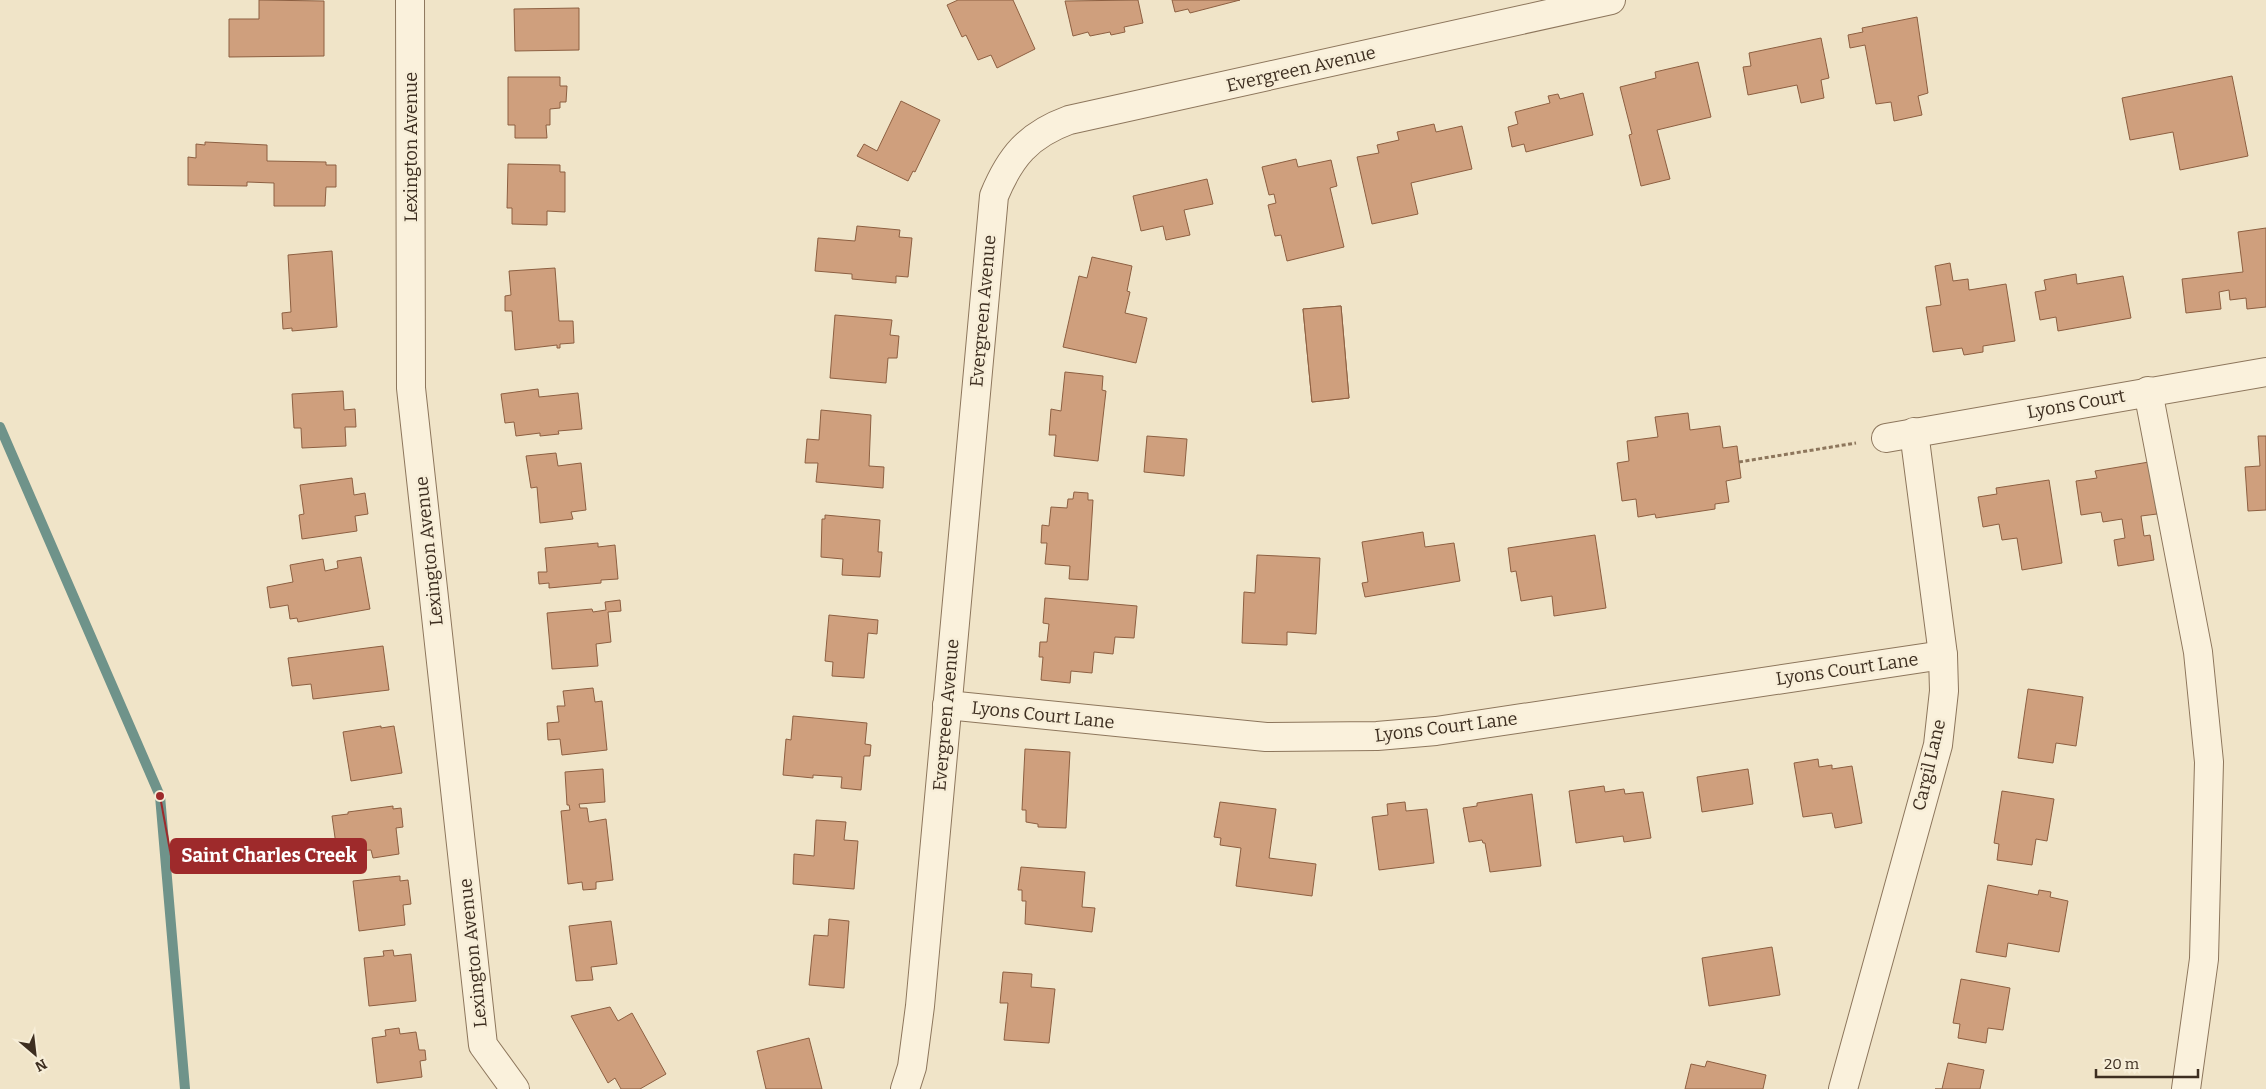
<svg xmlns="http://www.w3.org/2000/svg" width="2266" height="1089" font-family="Bitter,serif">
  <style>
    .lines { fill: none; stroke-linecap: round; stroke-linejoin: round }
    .stream { stroke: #6f938a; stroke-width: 10 }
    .building { fill: #cf9f7d; stroke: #8d5f41 }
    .minor-casing { stroke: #8d765c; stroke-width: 30 }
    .path { stroke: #8d765c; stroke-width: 3; stroke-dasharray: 4 2.5; stroke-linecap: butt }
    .minor { stroke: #faf1dc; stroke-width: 28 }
    .labels { text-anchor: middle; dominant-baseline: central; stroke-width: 5; stroke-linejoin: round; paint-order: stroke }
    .street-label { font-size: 18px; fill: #3d2e20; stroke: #f7eed8 }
    .leader { fill: none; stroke: #9e2a2b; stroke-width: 2 }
    .callout-dot { fill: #9e2a2b; stroke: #f7eed8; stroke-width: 2 }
    .callout { fill: #9e2a2b; stroke: #9e2a2b; stroke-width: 2 }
    .callout-label { font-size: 19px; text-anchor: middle; font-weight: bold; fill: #fff }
  </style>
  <rect width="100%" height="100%" fill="#f0e4c8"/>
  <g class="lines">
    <!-- stream -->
    <path class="stream" d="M0,427l160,369 25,293"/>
  </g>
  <!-- building -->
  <g class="building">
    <path d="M259,0l65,1v55l-95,1v-38h30z"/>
    <path d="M958,0h55l22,49 -38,19 -6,-13 -13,5 -12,-25 -4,2 -15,-32z"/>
    <path d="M1138,0l5,23 -19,4 1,5 -14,3 -1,-3 -20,4 -2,-4 -15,4 -8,-35z"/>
    <path d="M1172,0h68l-50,13 -2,-4 -13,3z"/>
    <path d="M579,8v42l-64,1 -1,-42z"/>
    <path d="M1917,17l11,76 -10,3 4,19 -28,6 -3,-19 -15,2 -11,-59 -15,3 -2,-13 15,-3 -1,-4z"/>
    <path d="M1821,38l8,40 -8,2 3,18 -23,5 -4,-18 -49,10 -5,-28 8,-1 -2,-13z"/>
    <path d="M1698,62l13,55 -54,13 13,49 -29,7 -12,-51 3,-1 -12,-47 36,-9 -1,-6z"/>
    <path d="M2232,76l16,80 -68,14 -7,-38 -43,8 -8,-42z"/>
    <path d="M508,77h52v9h7l-1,16h-6v6l-10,1v16h-4l1,13h-32v-13h-7z"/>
    <path d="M1583,93l10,42 -67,17 -2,-8 -12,3 -4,-20 10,-3 -3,-12 35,-9 -2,-7 10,-2 2,5z"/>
    <path d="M901,101l39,19 -25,52 -2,-1 -5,10 -51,-25 7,-12 13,7z"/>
    <path d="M1434,124l2,8 26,-6 10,43 -61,14 7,31 -46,10 -15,-67 22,-4 -2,-8 22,-5 -2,-8z"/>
    <path d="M205,142l62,3v16l59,1v3h10v22h-10l-1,19h-51v-23l-27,-1v4l-59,-1v-28l8,1v-14l9,1z"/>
    <path d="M1296,159l2,8 33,-7 6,26 -7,2 14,59 -57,14 -6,-26 -6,1 -7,-31 8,-2 -2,-9 -5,1 -7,-28z"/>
    <path d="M508,164l52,1v7h5v40l-18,-1v14l-35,-1v-16h-5z"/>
    <path d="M1207,179l6,25 -29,6 6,25 -24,5 -3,-14 -22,5 -8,-35z"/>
    <path d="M857,226l43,4 -1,7 13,1 -4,39 -12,-1v7l-44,-4v-5l-37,-3 3,-33 37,3z"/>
    <path d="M2266,228v79l-19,2 -1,-11 -16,2 -1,-10 -10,2 2,17 -35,4 -4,-34 61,-7 -5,-40z"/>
    <path d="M332,251l5,76 -45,4v-3l-9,1 -1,-16 9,-1 -3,-57z"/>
    <path d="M1092,257l40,9 -5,25 3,1 -5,21 22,5 -11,45 -73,-16 16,-71 8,2z"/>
    <path d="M1950,263l3,18 15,-2 1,11 37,-6 9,57 -32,5v6l-19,3 -2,-7 -29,4 -7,-45 15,-2 -6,-39z"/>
    <path d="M555,268l4,53h14l1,22 -14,1v4h-3v-3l-42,5 -3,-39h-7v-15l6,-1 -2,-24z"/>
    <path d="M2076,274l1,10 46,-8 8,42 -73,13 -2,-14 -16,3 -5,-28 11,-2 -2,-10z"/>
    <path d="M1341,306l8,92 -37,4 -9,-93z"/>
    <path d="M1341,306l8,92 -37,4 -9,-93z"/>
    <path d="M835,315l57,5 -2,15 9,1 -2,22h-9l-2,25 -56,-5z"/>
    <path d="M1065,372l38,4 -1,14 4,1 -8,70 -44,-5 2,-21h-7l2,-26 10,2z"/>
    <path d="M538,389l1,8 39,-4 4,36 -24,2 1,3 -19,2v-3l-24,3 -2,-14 -9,1 -4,-29z"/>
    <path d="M343,391l1,19 11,-1 1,18h-11l1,19 -44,2 -1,-20h-7l-2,-34z"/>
    <path d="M821,410l50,5 -2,51 15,1 -1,21 -67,-6 2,-19h-13l2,-24 12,1z"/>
    <path d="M1688,413l2,17 30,-4 3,22 14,-2 4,32 -15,3 3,21 -14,2v5l-59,9 -1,-4 -17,3 -2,-18 -14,2 -5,-38 12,-2 -2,-20 31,-4 -3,-20z"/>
    <path d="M1147,436l40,3 -3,37 -40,-4z"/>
    <path d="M2258,436h8v74l-18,1 -3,-44 15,-1z"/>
    <path d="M556,453l2,13 23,-3 5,47 -15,2 2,7 -33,4 -3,-36 -6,1 -5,-32z"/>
    <path d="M2149,462l8,52 -16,2 3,20 6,-1 4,25 -36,6 -4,-26 11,-2 -3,-19 -19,3 -2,-10 -20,3 -5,-34 21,-3 -2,-7z"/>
    <path d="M352,478l2,17 11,-2 3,21 -13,2 2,15 -55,8 -3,-24 5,-1 -4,-29z"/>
    <path d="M2049,480l13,83 -40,7 -5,-32 -15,2 -3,-16 -16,3 -5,-30 19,-3 -1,-6z"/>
    <path d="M1074,492l14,1v7h5l-5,80 -19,-1 1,-13 -25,-2 2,-21h-6l1,-18 7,1 2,-19 16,1 1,-9h5z"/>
    <path d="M825,515l55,5 -2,32h4l-2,25 -38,-2 1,-16 -22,-2 1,-38h3z"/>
    <path d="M1423,532l2,15 29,-4 6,38 -95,16 -3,-14 6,-1 -6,-40z"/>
    <path d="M1595,535l11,73 -52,8 -2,-20 -31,5 -5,-30 -5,1 -3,-24z"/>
    <path d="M598,543v4l17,-2 3,34 -17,1v3l-52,5v-5l-10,1 -1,-12h9l-2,-24z"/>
    <path d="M1257,555l63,3 -4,76 -29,-2v13l-45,-2 2,-51 11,1z"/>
    <path d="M361,557l9,52 -72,13 -1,-4 -7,1 -2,-14 -18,3 -3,-21 26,-5 -3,-17 33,-6 2,12 13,-3 -1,-7z"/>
    <path d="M1045,598l92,8 -3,32 -19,-1 -2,17 -19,-2 -2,21 -21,-2 -1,12 -29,-3 2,-23h-4l1,-15h7l2,-18 -6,-1z"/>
    <path d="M620,600l1,11 -13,1 3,30 -15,2 2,22 -46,3 -5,-56 45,-4 1,3 13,-2 -1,-8z"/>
    <path d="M829,615l49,5 -1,14 -9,-1 -4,45 -32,-2 1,-14 -8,-1z"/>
    <path d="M383,646l6,44 -76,9 -2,-15 -19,2 -4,-28z"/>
    <path d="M593,688l2,14 7,-1 5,49 -45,5 -2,-16 -12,1 -1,-17 12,-1 -2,-16h8l-2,-15z"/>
    <path d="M2028,689l55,8 -7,49 -20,-3 -3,20 -35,-5z"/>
    <path d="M793,716l74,7 -2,21 6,1 -1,11h-6l-3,34 -20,-2 1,-11 -29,-2v3l-30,-3 3,-36 5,1z"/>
    <path d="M381,726v2l13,-2 8,47 -51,8 -8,-49z"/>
    <path d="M1025,749l45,3 -4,76 -28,-1v-3l-12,-2v-12h-4z"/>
    <path d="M1818,759l1,8 13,-2v4l20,-3 10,57 -27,5 -3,-15 -29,4 -9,-54z"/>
    <path d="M603,769l2,33 -26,2 1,4h7l2,14 17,-3 7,61 -17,2v7l-13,1 -1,-8 -14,2 -7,-73 9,-1 -1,-5h-2l-2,-33z"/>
    <path d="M1748,769l5,35 -51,8 -5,-35z"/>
    <path d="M1604,786l1,6 19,-3 1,5 18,-2 8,46 -27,4 -1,-6 -47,7 -7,-52z"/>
    <path d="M2002,791l52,8 -7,42 -11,-2 -4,26 -35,-5 2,-16 -5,-1z"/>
    <path d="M1532,794l9,72 -51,6 -5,-29h-2l-1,-3 -13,2 -6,-34 14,-2v-3z"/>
    <path d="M1220,802l56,7 -7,49 47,6 -4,32 -76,-10 5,-38 -21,-3 1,-7 -7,-1z"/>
    <path d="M1405,802l1,9 21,-2 7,54 -55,7 -7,-53 16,-2 -1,-11z"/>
    <path d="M393,806v3l8,-1 2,19 -7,1 3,26 -26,4 -2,-8 -34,2 -5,-36 16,-2v-2z"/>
    <path d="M816,820l30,2 -2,18 14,1 -4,48 -61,-5 1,-30 20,2z"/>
    <path d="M1021,867l64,5 -3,35 13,1 -3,24 -67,-8 1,-23h-4v-11h-4z"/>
    <path d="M400,876v5l8,-1 3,24 -8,1 2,20 -46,6 -6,-50z"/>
    <path d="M1988,885l50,10 1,-5 12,2 -1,5 18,4 -9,51 -51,-9 -2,14 -30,-5z"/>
    <path d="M829,919l20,2 -5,67 -35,-3 5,-50 14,1z"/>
    <path d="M611,921l6,43 -26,3 2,13 -17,1 -7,-55z"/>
    <path d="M1772,947l8,48 -71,11 -7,-48z"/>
    <path d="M393,950l1,6 17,-2 5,47 -47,5 -5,-48 20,-2 -1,-5z"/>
    <path d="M1003,972l29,2 -1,13 24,2 -6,54 -45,-3 4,-37h-8z"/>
    <path d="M1961,979l49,9 -7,42 -15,-2 -2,15 -28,-5 2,-14 -7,-1z"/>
    <path d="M610,1007l8,14 14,-8 34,61 -26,15h-19l-6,-11 -7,5 -37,-67z"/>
    <path d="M399,1028l1,6 16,-2 3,18h6l1,10 -6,1 2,16 -45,6 -5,-45 14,-2 -1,-6z"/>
    <path d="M809,1038l13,51h-56l-9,-38z"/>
    <path d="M1707,1061l59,14 -3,14h-78l6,-25 14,3z"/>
    <path d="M1948,1063l36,7 -4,19h-45h7z"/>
  </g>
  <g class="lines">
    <!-- minor casing -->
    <g class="minor-casing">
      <g id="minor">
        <path d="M410,0l1,388 72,657 32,44"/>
        <path d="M2148,391l50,261 11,110 -5,197 -18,130"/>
        <path d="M1886,438l380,-66"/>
        <path d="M947,705l319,32 111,-1 59,-5 507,-76"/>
        <path d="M905,1089l7,-22 8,-61 74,-810c16,-39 34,-61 75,-76l542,-120"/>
        <path d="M1843,1089l95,-344 6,-54 -1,-36 -29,-223"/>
      </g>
    </g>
    <!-- path -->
    <path class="path" d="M1739,462l117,-19"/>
    <!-- minor -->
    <use href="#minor" class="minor"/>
  </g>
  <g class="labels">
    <!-- street labels -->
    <g class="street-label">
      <text transform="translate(1301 69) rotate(-13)">Evergreen Avenue</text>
      <text transform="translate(411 147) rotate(-90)">Lexington Avenue</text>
      <text transform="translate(983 311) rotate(-85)">Evergreen Avenue</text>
      <text transform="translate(2076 404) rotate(-10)">Lyons Court</text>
      <text transform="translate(429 551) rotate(-96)">Lexington Avenue</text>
      <text transform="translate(1847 669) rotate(-8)">Lyons Court Lane</text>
      <text transform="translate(946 715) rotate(-85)">Evergreen Avenue</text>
      <text transform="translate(1043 715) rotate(6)">Lyons Court Lane</text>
      <text transform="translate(1446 727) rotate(-7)">Lyons Court Lane</text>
      <text transform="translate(1929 765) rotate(-77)">Cargil Lane</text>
      <text transform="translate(473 953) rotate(-96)">Lexington Avenue</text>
    </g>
  </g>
  <!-- callouts -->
  <path class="leader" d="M160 796L171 856"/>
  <circle class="callout-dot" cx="160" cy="796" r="5"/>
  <rect class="callout" x="171" y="839" width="195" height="34" rx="5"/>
  <g class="callout-label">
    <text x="269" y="862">Saint Charles Creek</text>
  </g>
  <!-- north arrow -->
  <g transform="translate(35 1054) rotate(152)" stroke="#f7eed8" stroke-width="4" paint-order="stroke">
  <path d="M0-4L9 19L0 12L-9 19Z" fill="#3d2e20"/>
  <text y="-8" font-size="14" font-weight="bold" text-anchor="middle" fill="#3d2e20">N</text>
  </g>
  <!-- scale -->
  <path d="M2096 1069v8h102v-8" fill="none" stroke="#3d2e20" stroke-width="2.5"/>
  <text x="2104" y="1069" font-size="15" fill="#3d2e20" stroke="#f7eed8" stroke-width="4" paint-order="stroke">20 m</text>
</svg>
